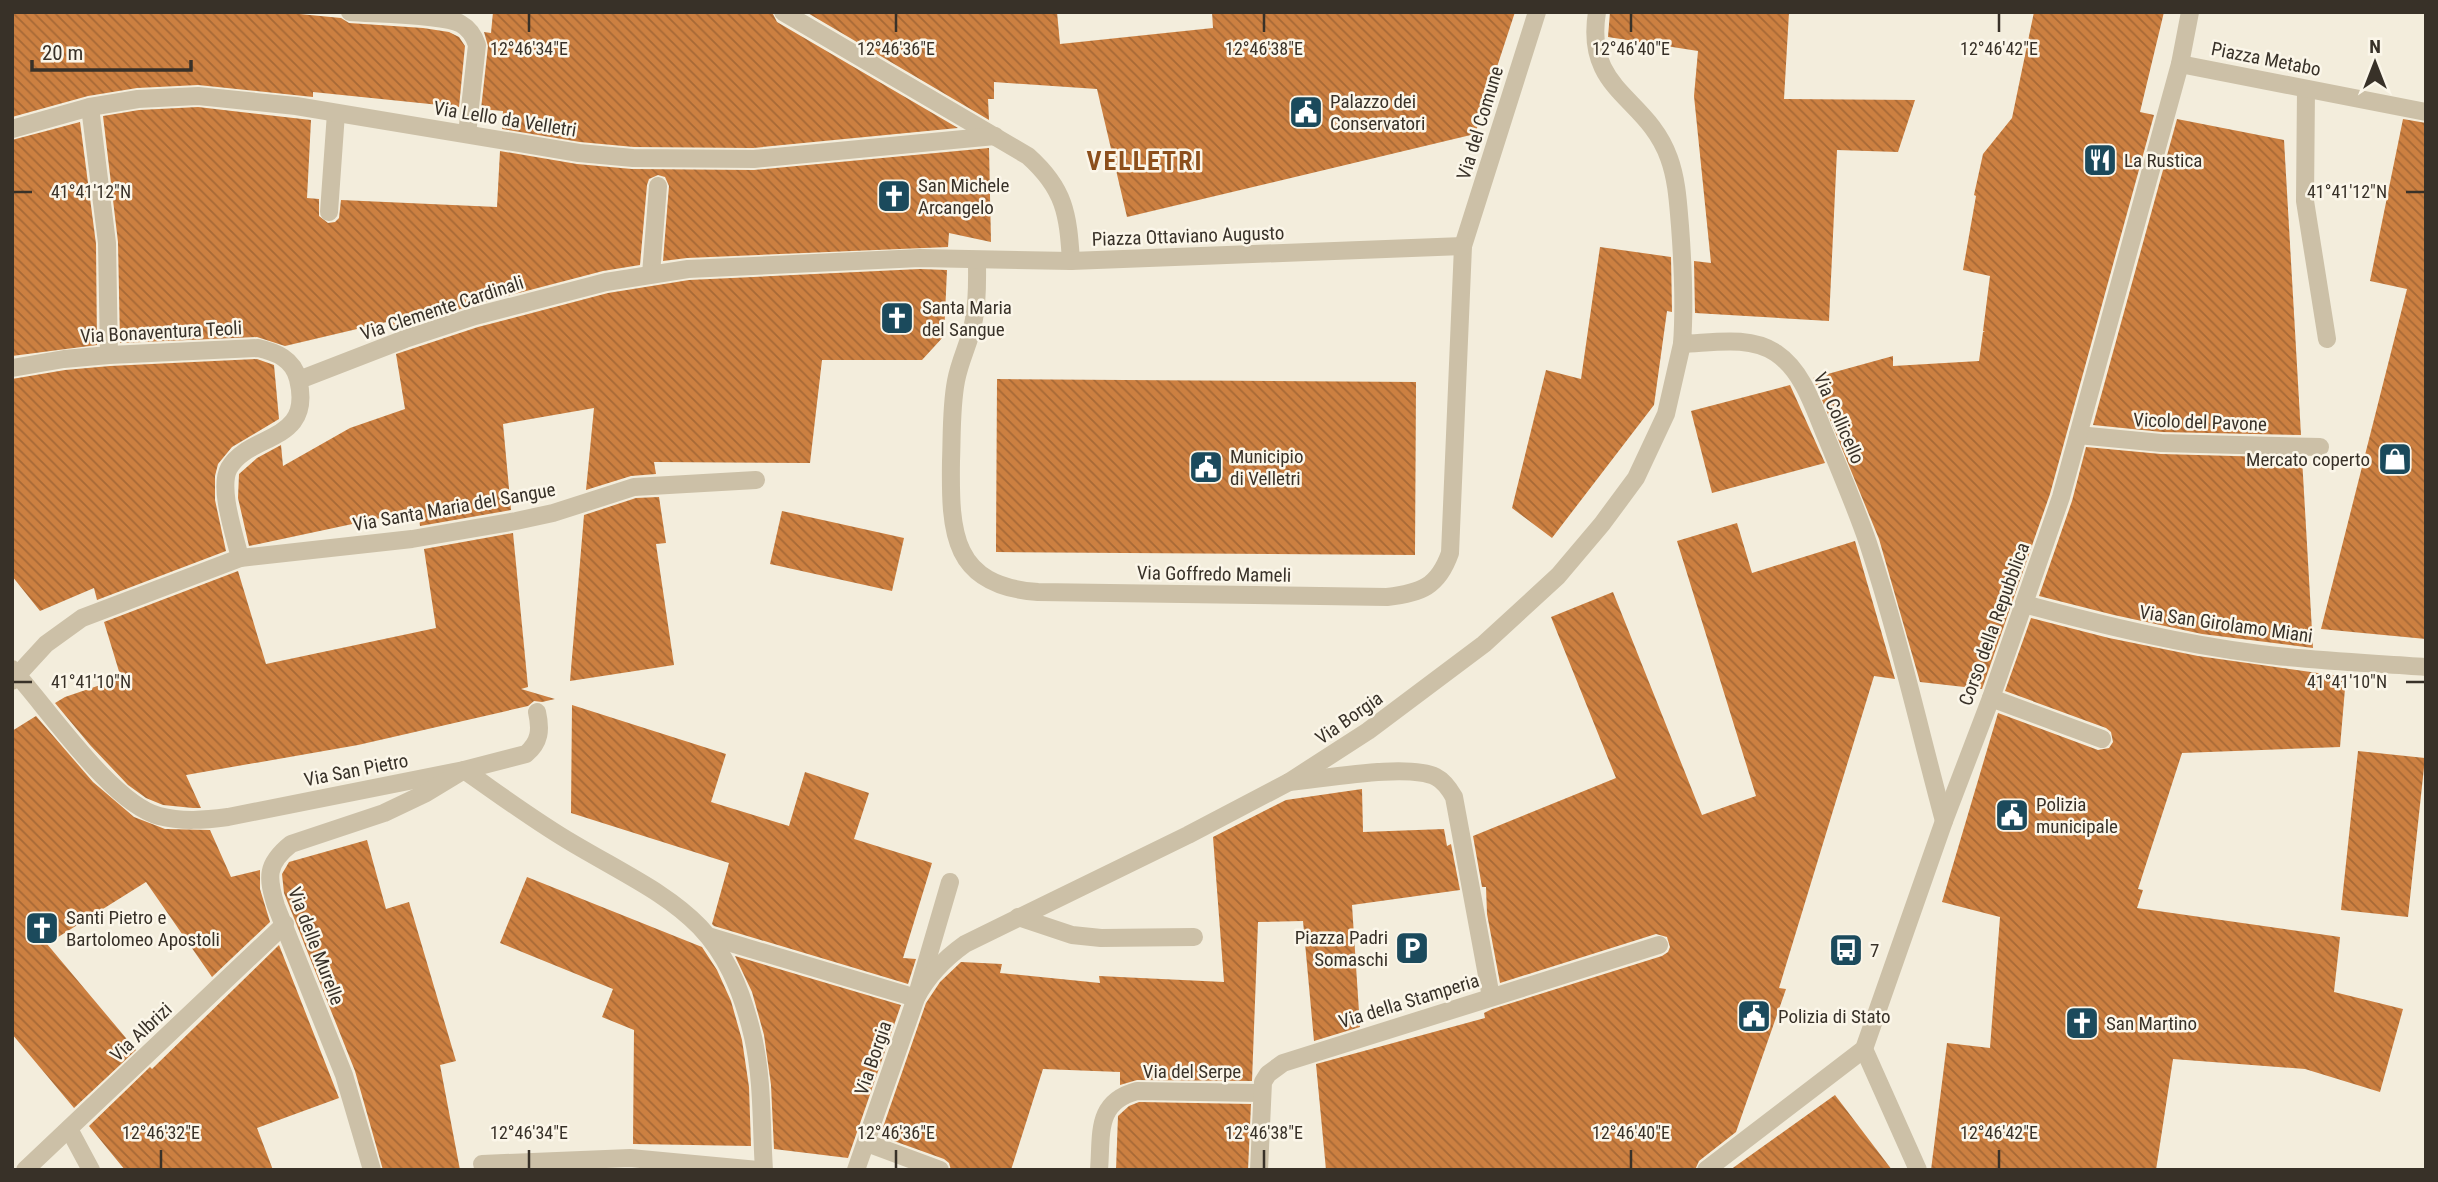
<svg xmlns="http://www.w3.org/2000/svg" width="2438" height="1182" font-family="'Roboto Condensed',sans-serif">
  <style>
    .building { fill: url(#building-back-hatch) }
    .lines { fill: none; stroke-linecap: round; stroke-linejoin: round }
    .service { stroke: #ccc0a7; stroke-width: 18 }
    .pedestrian { stroke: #ccc0a7; stroke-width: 18 }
    .minor { stroke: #ccc0a7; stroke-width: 18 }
    .ticks { fill: none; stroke: #383128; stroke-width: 2.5 }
    .labels { text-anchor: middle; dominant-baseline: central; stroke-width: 5; stroke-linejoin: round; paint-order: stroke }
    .street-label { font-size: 19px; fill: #383128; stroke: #fbf6e9 }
    .poi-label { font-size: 19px; fill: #383128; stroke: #fbf6e9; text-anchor: start }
    .district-label { font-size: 26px; font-weight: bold; letter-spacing: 2px; fill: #8c4f1c; stroke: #fbf6e9 }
    .ticks-label { font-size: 18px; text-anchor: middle; fill: #383128; stroke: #fbf6e9; stroke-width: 5; stroke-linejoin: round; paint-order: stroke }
  </style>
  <defs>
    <pattern id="building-back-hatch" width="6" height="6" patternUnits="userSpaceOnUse" patternTransform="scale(1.75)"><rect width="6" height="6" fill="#cc8041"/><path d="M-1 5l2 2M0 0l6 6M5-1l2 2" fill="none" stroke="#a76936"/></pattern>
  </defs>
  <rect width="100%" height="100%" fill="#f3eddc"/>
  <!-- building -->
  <g class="building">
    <path d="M12,12h267l62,6 8,5 74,5 26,4 10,5 6,9 -6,61 -146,-15v5l-115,-12 -61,3 -49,8 -76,21z"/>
    <path d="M493,12h279l5,10 181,106 -205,20 -119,-1 -54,-5 -78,-13 1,-18 -22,-2 7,-63 -4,-14 7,1z"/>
    <path d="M806,12h251l3,32 153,-16 -1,-16h303l-40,122 -348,83 -30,-128 -103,-7v17h-6l1,21z"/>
    <path d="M1610,12h179l-5,87 131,1 -17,52 -61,-2 -8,171 -134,-8 -1,-52 17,2 -17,-167 4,-45 -90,-14z"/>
    <path d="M2034,12h130l-24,100 14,3 -104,379 -68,195 -62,-7 -41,-143 -66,-161 80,-22v10l86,-5 4,-29 2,-1h-2l7,-55 -27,-6 13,-74 -2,-1 9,-41 29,-36z"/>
    <path d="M198,107l113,13 -4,78 12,1v17l9,7 7,-1 4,-4 2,-18 156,7 3,-56 77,13 55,5 122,1 235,-22 2,94 -42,-9 -1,14 -261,11 -24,3 6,-75 -4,-9 -7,-2 -9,4 -2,6 -7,80 -37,6 -131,34 -79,27 -2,-11 -106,25 -28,-9 -137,6 -2,-101 -15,-126 36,-6z"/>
    <path d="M2177,119l107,21 17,295 -139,-3 -69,-7z"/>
    <path d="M2403,119l23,4v516l-105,-10 86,-340 -37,-8z"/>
    <path d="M80,122l16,122 1,101 -85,11v-216z"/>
    <path d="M1600,247l71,10 1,55 -5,-1 -13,94 -102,133 -40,-30 34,-138 35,9z"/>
    <path d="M920,269l27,1 -3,66 -22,24h-100l-12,103 -156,-1 2,12 -25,2 -45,14 8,-82 -91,16 8,86 -91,16 -2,-16 -169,36 -11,-48 1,-24 18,-16 24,-13 2,21 67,-38 55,-19 -9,-55 82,-27 130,-34 81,-13z"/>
    <path d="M257,359l17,6 5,54 -47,28 -14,17 -3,12v24l11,51 -129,49 -3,-12 -54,23 -28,-35v-197l53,-9 45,-4z"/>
    <path d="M997,379l419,3 -1,173 -419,-3z"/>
    <path d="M1790,385l35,78 -113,30 -21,-82z"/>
    <path d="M2086,447l75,7 141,4 11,190 -111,-14 -88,-19 -75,-19 33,-95z"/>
    <path d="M659,497l7,46 -10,1 18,121 -104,16 14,-166 52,-17z"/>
    <path d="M782,511l122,27 -12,53 -122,-27z"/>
    <path d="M1737,523l15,50 103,-32 40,138 -21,-3 -95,312 7,1 -50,143 -37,29 -4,9h-369l-10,-106 169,-46 -1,-5 8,-4 170,-53 6,-4 2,-5 -3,-10 -11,-3 -156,49 -13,-69 -1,-27h-4l-9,-51 143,-58 -65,-161 62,-25 89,223 54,-19 -79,-255z"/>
    <path d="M513,533l15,154 -7,2 34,10 -13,3 -8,-1 -6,5 -170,39 -172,30 15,33h-8l-30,-3 -17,-7 -18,-13 -38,-40 -35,-42 10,-6 56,-19 -17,-56 134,-51 28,93 170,-36 -12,-79z"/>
    <path d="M2031,618l78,20 89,18 148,21 -6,70 -158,6 -44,136 5,1 -6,18 203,29 -6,55 69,17 -23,83 -75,-23 -132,-10 -17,111h-225l16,-127 43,5 10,-131 -58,-15 56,-189 100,37 11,-2 4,-6 -2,-10 -5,-4 -101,-37z"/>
    <path d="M572,705l154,49 -15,48 78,24 16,-54 64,21 -15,46 78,24 -29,95 13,1 -8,25 -194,-58 -2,-2 17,-61 -158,-50z"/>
    <path d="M36,716l57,66 41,35 31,12 45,1 21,47 29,-7v19l10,33 -58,55 -66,-95 -99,62 89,106 -62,58 -62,-74v-303z"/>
    <path d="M2358,751l67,7 -17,159 -67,-7z"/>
    <path d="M1362,789l1,43 81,-3 3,17 4,-2 9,46 -108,15 8,122 -46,14 -11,-120 -45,1 -6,159 -115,-1 -17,5v-13l-77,-3 -32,101h-60l-2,-7 -5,-4 -64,-23 46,-133 14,-21 21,-20 41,2 -2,9 100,10 -1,-7 125,6 -11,-145 73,-37z"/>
    <path d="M367,840l19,69 23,-7 47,159 -16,4 20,105h-77l-28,-99 -71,-178 -2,-19 7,-12z"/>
    <path d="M527,877l175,70 15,23 14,31 11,39 7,47 2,59 -118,-2 1,-114 -32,-13 11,-28 -113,-46z"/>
    <path d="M279,945l60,153 -82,30 16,42h-148l-36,-44 61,-59 2,2z"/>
    <path d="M735,956l166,49 -53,153 -74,-9 -3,-64 -7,-50 -12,-43z"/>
    <path d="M1835,1095l57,75h-162z"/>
    <path d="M1139,1102l112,2 -3,66h-132l2,-54 11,-10z"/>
  </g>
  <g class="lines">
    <!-- service -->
    <g class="service">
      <path d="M2306,89l-1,112 22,138"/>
      <path d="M329,212l7,-99"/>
      <path d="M651,274l7,-88"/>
      <path d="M1289,782c34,-3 119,-19 147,-5 8,4 14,13 18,20l37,200"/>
      <path d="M1018,917l54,18 29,3 93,-1"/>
      <path d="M711,937l205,61 34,-116"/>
      <path d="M482,1164l148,-6 128,12"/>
    </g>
    <!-- pedestrian -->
    <g class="pedestrian">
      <path d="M90,107l17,136 2,112"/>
      <path d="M1991,698l111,41"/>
    </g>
    <!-- minor -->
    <g class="minor">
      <path d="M350,12c24,2 93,2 111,12 9,5 13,12 16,21l-10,89"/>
      <path d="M783,12l245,144c37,33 40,58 43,105"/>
      <path d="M1597,12c-13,80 50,84 72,146 8,22 9,45 11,68 3,40 5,78 2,118 30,-1 67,-9 94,9 28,19 38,56 51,86 14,34 29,69 41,104 30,91 51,185 76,278"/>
      <path d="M2180,64l246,48"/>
      <path d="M12,129l78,-22 48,-8 60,-3 98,10 283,47 54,5 121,1 241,-23"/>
      <path d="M977,260c0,20 1,39 -3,59 -3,21 -14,40 -18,62 -5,26 -4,54 -5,80 -1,72 1,125 87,131l349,5c34,-4 51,-10 63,-44l13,-307 74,-234"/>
      <path d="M12,368l52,-9 45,-4 149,-7c18,4 35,11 40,31 16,65 -48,53 -69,89 -11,20 6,68 11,90l-158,60 -36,26 -34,37"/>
      <path d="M299,380l106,-41 70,-23 131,-34 82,-13 232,-11 151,3 392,-15"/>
      <path d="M2078,435l83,8 159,4"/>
      <path d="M240,558l172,-19 104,-18 37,-8 81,-26 122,-7"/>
      <path d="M2024,604c78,21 156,40 236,50 55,7 111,9 166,13"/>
      <path d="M12,669c35,38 100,135 147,147 23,6 46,4 69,1l236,-47c36,25 72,52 110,74 97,57 151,73 179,193 10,43 8,89 11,133"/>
      <path d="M1864,1049l54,121"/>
      <path d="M69,1129l22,41"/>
      <path d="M867,1143l73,27"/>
      <path d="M25,1170l260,-246"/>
      <path d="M372,1170l-28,-95 -68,-169c-9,-29 -10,-42 15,-62l93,-31 42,-20 38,-23 62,-16c14,-12 15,-24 11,-42"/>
      <path d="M856,1170l60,-172c12,-23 28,-39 49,-54l223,-109 101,-53 79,-51 116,-87 74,-68 44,-52 34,-46 30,-64 16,-70"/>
      <path d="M1099,1170c3,-36 -4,-68 38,-79l124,2"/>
      <path d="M1259,1170l4,-88 5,-8 15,-11 376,-118"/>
      <path d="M1706,1170l158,-121 80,-228 47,-123 70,-201 119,-433 10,-52"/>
    </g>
  </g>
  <!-- ticks -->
  <path class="ticks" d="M529,14v18M896,14v18M1264,14v18M1631,14v18M1999,14v18M14,192h18M2406,192h18M14,682h18M2406,682h18M161,1150v18M529,1150v18M896,1150v18M1264,1150v18M1631,1150v18M1999,1150v18"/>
  <!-- icons -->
  <defs>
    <g id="civic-square" transform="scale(1.75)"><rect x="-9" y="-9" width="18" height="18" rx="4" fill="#1b4a5c" stroke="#fbf6e9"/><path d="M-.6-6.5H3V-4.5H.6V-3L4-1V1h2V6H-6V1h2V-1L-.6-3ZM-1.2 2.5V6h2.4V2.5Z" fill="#fff"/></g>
    <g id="restaurant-square" transform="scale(1.75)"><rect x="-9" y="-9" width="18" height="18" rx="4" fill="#1b4a5c" stroke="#fbf6e9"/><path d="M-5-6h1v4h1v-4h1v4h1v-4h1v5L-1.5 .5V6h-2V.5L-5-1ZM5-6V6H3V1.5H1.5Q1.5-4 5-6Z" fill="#fff"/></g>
    <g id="church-square" transform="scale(1.75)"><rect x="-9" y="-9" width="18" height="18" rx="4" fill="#1b4a5c" stroke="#fbf6e9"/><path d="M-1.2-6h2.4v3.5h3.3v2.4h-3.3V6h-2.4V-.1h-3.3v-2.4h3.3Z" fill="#fff"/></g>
    <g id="shop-square" transform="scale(1.75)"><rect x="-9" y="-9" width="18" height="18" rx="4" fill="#1b4a5c" stroke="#fbf6e9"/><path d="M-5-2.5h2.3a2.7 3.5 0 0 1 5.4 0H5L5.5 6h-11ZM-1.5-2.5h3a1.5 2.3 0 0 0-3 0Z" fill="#fff"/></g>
    <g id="parking-square" transform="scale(1.75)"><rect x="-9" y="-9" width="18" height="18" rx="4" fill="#1b4a5c" stroke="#fbf6e9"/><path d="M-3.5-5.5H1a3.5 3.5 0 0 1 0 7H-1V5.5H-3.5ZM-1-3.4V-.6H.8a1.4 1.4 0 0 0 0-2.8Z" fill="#fff"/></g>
    <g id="bus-square" transform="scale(1.75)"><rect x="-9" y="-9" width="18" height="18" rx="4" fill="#1b4a5c" stroke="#fbf6e9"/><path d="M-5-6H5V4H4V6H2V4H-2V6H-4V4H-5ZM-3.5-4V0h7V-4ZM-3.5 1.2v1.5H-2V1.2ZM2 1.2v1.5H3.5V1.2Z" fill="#fff"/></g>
  </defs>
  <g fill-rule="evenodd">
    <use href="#civic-square" x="1306" y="112"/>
    <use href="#restaurant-square" x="2100" y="160"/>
    <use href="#church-square" x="894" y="196"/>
    <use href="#church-square" x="897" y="318"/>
    <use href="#shop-square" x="2395" y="459"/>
    <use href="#civic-square" x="1206" y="467"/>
    <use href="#civic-square" x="2012" y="815"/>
    <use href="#church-square" x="42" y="928"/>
    <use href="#parking-square" x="1412" y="948"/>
    <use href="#bus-square" x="1846" y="950"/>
    <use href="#civic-square" x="1754" y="1016"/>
    <use href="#church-square" x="2082" y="1023"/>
  </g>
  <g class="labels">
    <!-- street labels -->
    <g class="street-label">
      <text transform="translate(2266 59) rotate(11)">Piazza Metabo</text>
      <text transform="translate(505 119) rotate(9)">Via Lello da Velletri</text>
      <text transform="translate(1480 123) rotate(-73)">Via del Comune</text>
      <text transform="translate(1188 236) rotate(-2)">Piazza Ottaviano Augusto</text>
      <text transform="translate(442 308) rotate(-18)">Via Clemente Cardinali</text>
      <text transform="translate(161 332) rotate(-3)">Via Bonaventura Teoli</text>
      <text transform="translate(1839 418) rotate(66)">Via Collicello</text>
      <text transform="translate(2200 422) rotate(2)">Vicolo del Pavone</text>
      <text transform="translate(454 507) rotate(-10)">Via Santa Maria del Sangue</text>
      <text transform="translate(1214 574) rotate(1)">Via Goffredo Mameli</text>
      <text transform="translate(1994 624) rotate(-70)">Corso della Repubblica</text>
      <text transform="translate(2226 624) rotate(8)">Via San Girolamo Miani</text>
      <text transform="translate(1349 718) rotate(-35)">Via Borgia</text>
      <text transform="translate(356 770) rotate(-11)">Via San Pietro</text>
      <text transform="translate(316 946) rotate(69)">Via delle Murelle</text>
      <text transform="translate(1409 1001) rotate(-17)">Via della Stamperia</text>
      <text transform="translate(141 1032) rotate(-43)">Via Albrizi</text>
      <text transform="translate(873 1058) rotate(-71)">Via Borgia</text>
      <text x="1192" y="1071">Via del Serpe</text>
    </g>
    <!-- poi labels -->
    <g class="poi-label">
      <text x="1330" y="101">Palazzo dei<tspan x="1330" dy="22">Conservatori</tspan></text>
      <text x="2124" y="160">La Rustica</text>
      <text x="918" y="185">San Michele<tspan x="918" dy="22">Arcangelo</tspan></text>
      <text x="922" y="307">Santa Maria<tspan x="922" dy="22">del Sangue</tspan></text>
      <text x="1230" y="456">Municipio<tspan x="1230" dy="22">di Velletri</tspan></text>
      <text x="2370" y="459" text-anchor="end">Mercato coperto</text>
      <text x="2036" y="804">Polizia<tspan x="2036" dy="22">municipale</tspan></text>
      <text x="66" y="917">Santi Pietro e<tspan x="66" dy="22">Bartolomeo Apostoli</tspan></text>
      <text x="1388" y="937" text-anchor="end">Piazza Padri<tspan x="1388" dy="22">Somaschi</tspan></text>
      <text x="1870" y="950">7</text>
      <text x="1778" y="1016">Polizia di Stato</text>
      <text x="2106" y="1023">San Martino</text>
    </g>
    <!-- district labels -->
    <g class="district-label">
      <text x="1145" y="161">VELLETRI</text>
    </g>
  </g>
  <g class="ticks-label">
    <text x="529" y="55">12°46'34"E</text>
    <text x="896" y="55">12°46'36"E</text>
    <text x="1264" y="55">12°46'38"E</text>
    <text x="1631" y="55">12°46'40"E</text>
    <text x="1999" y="55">12°46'42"E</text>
    <text x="91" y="198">41°41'12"N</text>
    <text x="2347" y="198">41°41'12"N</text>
    <text x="91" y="688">41°41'10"N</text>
    <text x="2347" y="688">41°41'10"N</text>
    <text x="161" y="1139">12°46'32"E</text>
    <text x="529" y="1139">12°46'34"E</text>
    <text x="896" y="1139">12°46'36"E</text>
    <text x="1264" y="1139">12°46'38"E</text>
    <text x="1631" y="1139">12°46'40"E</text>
    <text x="1999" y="1139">12°46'42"E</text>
  </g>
  <!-- border -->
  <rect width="2438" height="1182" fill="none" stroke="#383128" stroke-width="28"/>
  <!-- north arrow -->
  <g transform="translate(2375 63)" stroke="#fbf6e9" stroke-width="5" paint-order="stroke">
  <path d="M0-5L12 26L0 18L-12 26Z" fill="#383128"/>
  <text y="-10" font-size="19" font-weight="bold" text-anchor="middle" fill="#383128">N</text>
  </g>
  <!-- scale -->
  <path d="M32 60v10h159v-10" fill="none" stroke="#383128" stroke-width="3.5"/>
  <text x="42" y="60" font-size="21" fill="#383128" stroke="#fbf6e9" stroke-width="5" paint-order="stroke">20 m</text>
</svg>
